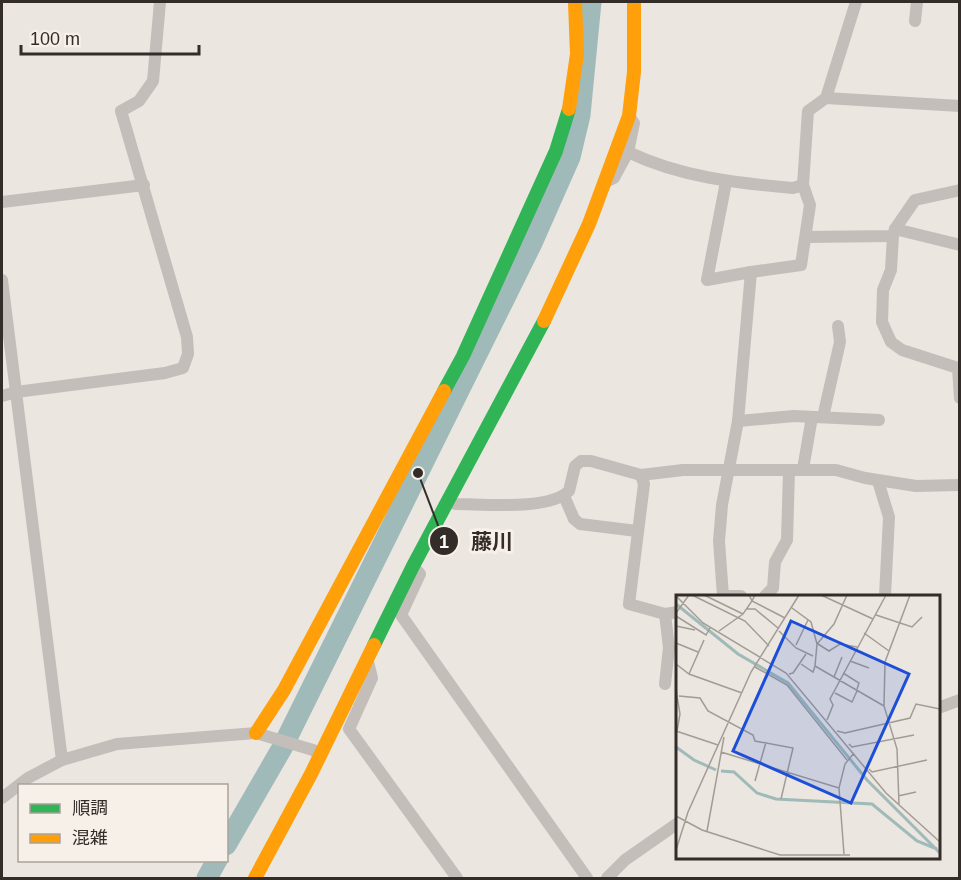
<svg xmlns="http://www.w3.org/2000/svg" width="961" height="880" font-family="Helvetica,'Noto Sans JP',sans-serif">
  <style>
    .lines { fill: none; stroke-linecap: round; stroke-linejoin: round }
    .river { stroke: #9fbab9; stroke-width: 21 }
    .street { stroke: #c3beb9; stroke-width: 12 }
    .fast { stroke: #30b455; stroke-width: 14 }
    .slow { stroke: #ff9f0a; stroke-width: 14 }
    .inset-river { fill: none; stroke: #9fbab9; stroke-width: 3 }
    .inset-road { fill: none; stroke: #a19c96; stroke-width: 1.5 }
    .view { fill: #1d4ed8; fill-opacity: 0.15; stroke: #1d4ed8; stroke-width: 3 }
    .inset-edge { fill: none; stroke: #332c28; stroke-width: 3 }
    .leader { fill: none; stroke: #332c28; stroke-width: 2 }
    .callout-dot { fill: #332c28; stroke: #f7f0e8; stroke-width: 2 }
    .mark-label { font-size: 18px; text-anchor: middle; font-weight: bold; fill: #fff }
    .callout-label { font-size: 21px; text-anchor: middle; font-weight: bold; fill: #332c28; stroke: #f7f0e8; stroke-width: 6; stroke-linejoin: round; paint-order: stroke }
  </style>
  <rect width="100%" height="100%" fill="#ebe6e0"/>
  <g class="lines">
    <!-- river -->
    <g class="river">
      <path d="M226,845l56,-97 250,-505 38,-86 10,-42 11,-113"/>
      <path d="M207,878l10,-18"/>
    </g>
    <!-- street -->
    <g class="street">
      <path d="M915,21l2,-19"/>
      <path d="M826,98l134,8"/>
      <path d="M631,119l3,4 -6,29c52,25 108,31 165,36l10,-3"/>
      <path d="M726,182l-19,98 44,-8"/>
      <path d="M604,183l10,-5 14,-26"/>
      <path d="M2,202l142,-17"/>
      <path d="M895,229l20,-29 45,-10"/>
      <path d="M893,236l-2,34 -8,20 -1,32 9,20 11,8 56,18 2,30"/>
      <path d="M806,237l87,-1 2,-7 65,16"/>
      <path d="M2,280l60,480"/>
      <path d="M2,396l14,-4 149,-19 18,-5 5,-14 -1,-17 -66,-226 18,-10 14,-20 7,-79"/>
      <path d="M823,417l17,-75 -2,-16"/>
      <path d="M738,421l56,-5 85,4"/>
      <path d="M803,469l9,-52"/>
      <path d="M641,475l3,9 -15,120 36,10 13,-2"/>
      <path d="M878,481l11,36 -4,79"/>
      <path d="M564,496l10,23 6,5 57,7"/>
      <path d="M447,502l9,2c27,0 92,7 113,-13l6,-25 6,-5h10l50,14 42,-5h153l29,8 51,8 44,-1"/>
      <path d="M413,566l7,8 -19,41 186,263"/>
      <path d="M723,596l-4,-55 3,-36 16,-84 13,-149 50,-7 9,-60 -7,-20 5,-74 18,-13 30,-96"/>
      <path d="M723,596h18"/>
      <path d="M765,596l8,-8 2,-26 12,-22 2,-70"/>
      <path d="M367,658l5,20 -23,51 108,149"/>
      <path d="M665,684l4,-36 -4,-34"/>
      <path d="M938,708l22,-8"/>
      <path d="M2,798l26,-20 34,-18 55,-16 139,-11 57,17 7,5"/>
      <path d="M607,878l18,-18 53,-37"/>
    </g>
    <!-- fast -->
    <g class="fast">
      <path d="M444,391l19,-35 93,-205 13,-42"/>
      <path d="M374,645l39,-79 131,-245"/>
    </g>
    <!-- slow -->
    <g class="slow">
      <path d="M569,109l8,-55 -2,-52"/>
      <path d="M544,321l45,-97 40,-108 5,-44v-70"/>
      <path d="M256,733l28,-43 160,-299"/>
      <path d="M255,878l56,-104 63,-129"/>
    </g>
  </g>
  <!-- overview -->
  <g transform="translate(676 595)">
    <rect width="264" height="264" fill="#ebe6e0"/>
    <path class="inset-river" d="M0,9l62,50 50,29 79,97 73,73M0,152l18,13 22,10M45,176l13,1 23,21 19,6 96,5 45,37 20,8"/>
    <path class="inset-road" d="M16,0l53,26 24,25M28,0l39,19M79,0l-3,6 33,17M145,0l52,24M171,0l-13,29 -17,20 -2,22 69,40M0,1l27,27 83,50 100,120 54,49M116,13l19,14 6,22M71,14h8l23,19M0,18l13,-18M200,20l36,12 10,-10M0,21l30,19 4,-7M0,31l19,4M43,36l24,-17 9,-13 -3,-6M103,36l17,17 17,8M188,38l25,18M0,48l22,9M142,49l11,7 11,-7 17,3M120,50l12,-25M174,66l19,7M0,69l13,10 53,19M125,69l12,8 2,-6M79,72l32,18 60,75M167,78l16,10 -2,6M13,79l15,-34M113,79l4,-1 13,-19M158,82l8,-20M0,95l4,24 -3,17M159,98l17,9 5,-11M3,101l21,2 8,13 45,24 2,6 38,7 -12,51M151,125l6,-15 -3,-6 56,-104M0,136l42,14M161,136l8,2 65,-15 6,-14 24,5M173,149l3,3 62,-12M45,157l118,36M193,174l3,3 55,-12M79,186l11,-39M222,201l18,-4M223,209l-2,-55 -13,-43 1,-44 25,-67M0,221l26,14 78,25h70M31,236l17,-94M0,255l12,-38 63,-140 48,-77M168,259l-5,-66 6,-24 9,-11"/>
    <path class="view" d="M115,26l118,53 -58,129 -118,-52z"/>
    <rect width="264" height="264" class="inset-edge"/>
  </g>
  <!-- callouts -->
  <path class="leader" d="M418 473L444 541"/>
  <g class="callout-dot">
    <circle cx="418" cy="473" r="6"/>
    <circle cx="444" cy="541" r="15"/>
  </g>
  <g class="mark-label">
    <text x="444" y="548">1</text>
  </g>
  <g class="callout-label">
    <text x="492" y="549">藤川</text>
  </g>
  <!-- border -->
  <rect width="961" height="880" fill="none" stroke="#332c28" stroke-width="6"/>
  <!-- legend -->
  <rect x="18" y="784" width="210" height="78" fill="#f7f0e8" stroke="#a9a29b" stroke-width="1.5"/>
  <rect x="30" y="804" width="30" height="9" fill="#30b455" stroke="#a9a29b" stroke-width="1.5"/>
  <text x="72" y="814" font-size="18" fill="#332c28">順調</text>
  <rect x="30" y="834" width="30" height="9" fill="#ff9f0a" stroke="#a9a29b" stroke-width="1.5"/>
  <text x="72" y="844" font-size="18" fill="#332c28">混雑</text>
  <!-- scale -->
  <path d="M21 45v9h178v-9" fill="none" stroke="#332c28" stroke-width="3"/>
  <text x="30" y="45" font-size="18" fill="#332c28" stroke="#f7f0e8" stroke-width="4.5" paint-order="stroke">100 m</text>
</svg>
